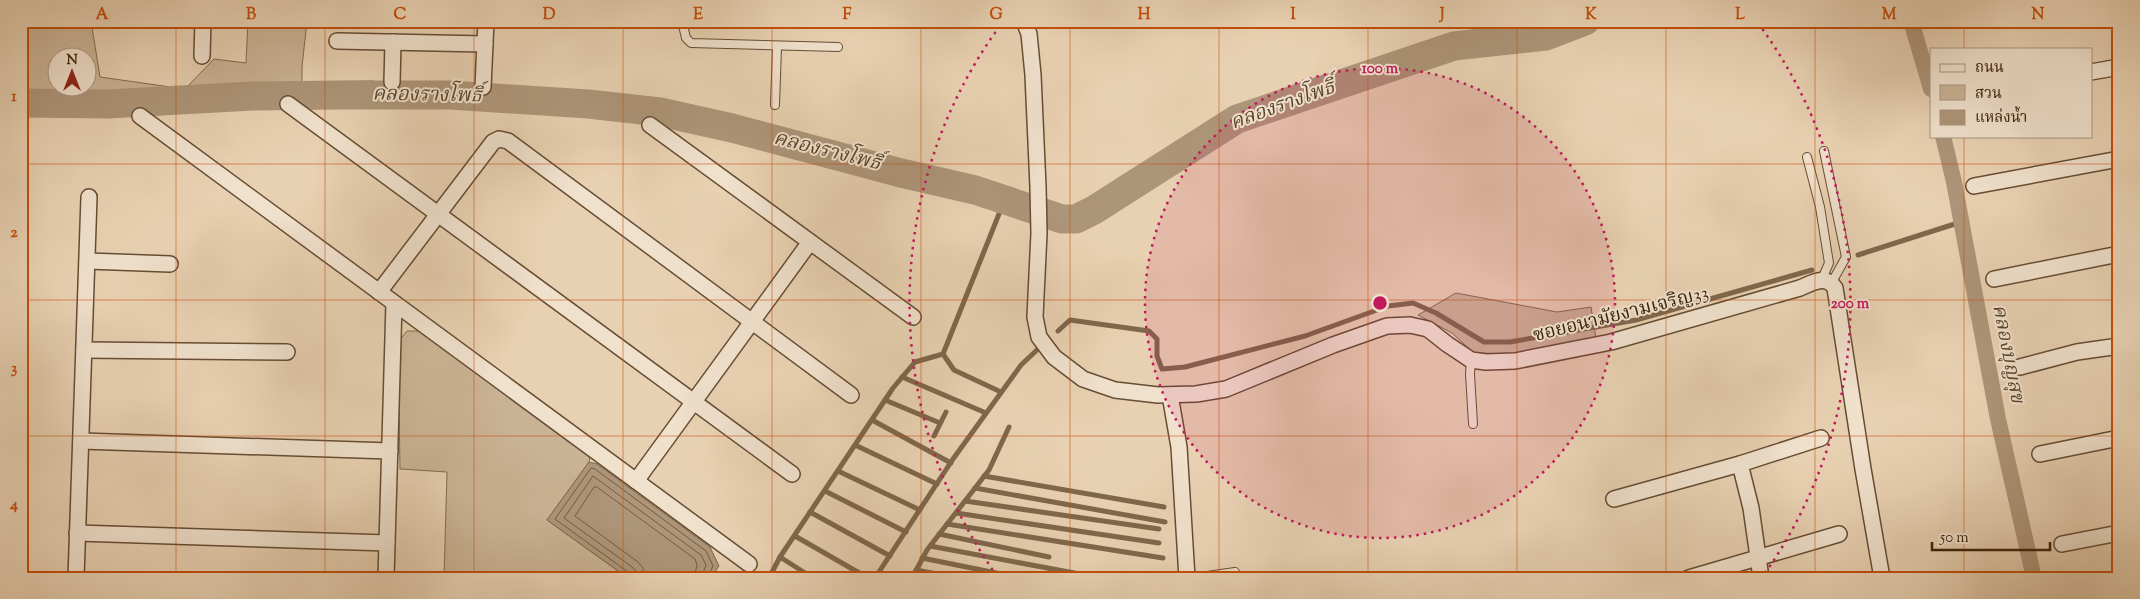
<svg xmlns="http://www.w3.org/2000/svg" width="2140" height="599" font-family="'Sorts Mill Goudy','Noto Serif Thai',serif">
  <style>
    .green { fill: #cab395; stroke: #826a4f; fill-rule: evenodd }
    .water { fill: #ad9579; stroke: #7f674c }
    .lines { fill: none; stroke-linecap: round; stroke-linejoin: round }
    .shore { stroke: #745b41; stroke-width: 1 }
    .stream { stroke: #7f674c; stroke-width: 5 }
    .canal { stroke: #ad9579; stroke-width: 16 }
    .river { stroke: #ad9579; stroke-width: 29 }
    .lane-casing { stroke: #664d33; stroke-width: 10 }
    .street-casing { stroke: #664d33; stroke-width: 18 }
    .lane { stroke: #f0e1cd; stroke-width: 8 }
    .street { stroke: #f0e1cd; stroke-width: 15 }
    .grid { fill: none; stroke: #c54e0b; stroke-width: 1; stroke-opacity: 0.55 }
    .ring { fill: none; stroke: #c2185b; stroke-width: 2.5; stroke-dasharray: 2.5 5 }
    .labels { text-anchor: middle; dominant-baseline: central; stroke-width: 4; stroke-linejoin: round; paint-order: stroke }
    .street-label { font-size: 19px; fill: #3a2109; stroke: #f0e1cd }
    .water-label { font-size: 20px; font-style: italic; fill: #5c442b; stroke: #f0e1cd }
    .centre { fill: #c2185b; stroke: #f0e1cd; stroke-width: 2.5 }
    .ring-label { font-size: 15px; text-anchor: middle; font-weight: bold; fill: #c2185b; stroke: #f0e1cd; stroke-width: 4; stroke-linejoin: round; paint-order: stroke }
    .neatline { fill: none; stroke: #c54e0b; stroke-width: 2 }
    .grid-label { font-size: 16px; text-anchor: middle; font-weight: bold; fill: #c54e0b }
  </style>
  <rect width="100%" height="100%" fill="#e8d1b2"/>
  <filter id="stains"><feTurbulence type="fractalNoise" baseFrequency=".004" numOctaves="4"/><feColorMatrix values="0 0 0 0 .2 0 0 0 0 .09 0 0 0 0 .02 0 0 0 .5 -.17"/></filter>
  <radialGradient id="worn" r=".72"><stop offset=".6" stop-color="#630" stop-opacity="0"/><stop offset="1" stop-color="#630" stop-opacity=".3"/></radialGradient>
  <!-- green -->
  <g class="green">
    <path d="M21,21h70l9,56 85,12 29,-30 32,4 2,-42h59l-5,46v15l71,-1 29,9 -127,-1 -129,7 -125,2zM58,58h30v30h-30z"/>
    <path d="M1456,293l101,19 34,-5 5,31 -84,16 -38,-1 -22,-20 -34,-18z"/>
    <path d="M407,331h16l167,126 -1,5 -42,58 71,51 -3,7h-171l3,-106 -47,-3 -2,-127z"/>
  </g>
  <!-- water -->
  <path class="water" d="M589,462l8,2 113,83 9,19 -8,12h-83l-81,-58z"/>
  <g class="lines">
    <!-- shore -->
    <g class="shore">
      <path d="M631,578l-3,-6 -73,-53 36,-51 4,1 111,82 7,15 -6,12"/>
      <path d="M637,578l-1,-7 -4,-4 -68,-49 29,-42 108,79 5,10 -5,13"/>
      <path d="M644,578l-1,-10 -5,-6 -63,-46 19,-29h3l98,72 2,6 -3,13"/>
    </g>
    <!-- stream -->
    <g class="stream">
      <path d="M1858,255l103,-33"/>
      <path d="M1058,331l12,-11 79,11 8,8v17l5,13 23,-2 120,-31 83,-30 25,-3 23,10 48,29h26l126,-22 176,-50"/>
      <path d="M943,354l11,16 47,22"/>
      <path d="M902,377l84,36"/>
      <path d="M885,400l55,23"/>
      <path d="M872,420l79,43"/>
      <path d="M934,436l12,-24"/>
      <path d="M855,445l82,39"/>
      <path d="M838,471l82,39"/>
      <path d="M984,476l180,31"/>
      <path d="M975,488l190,34"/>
      <path d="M825,491l81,41"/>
      <path d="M965,501l194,28"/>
      <path d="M810,512l80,44"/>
      <path d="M956,513l203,30"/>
      <path d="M947,524l216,34"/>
      <path d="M939,534l110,23"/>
      <path d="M795,536l73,42"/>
      <path d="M930,546l171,32"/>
      <path d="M780,557l33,21"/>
      <path d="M922,558l99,20"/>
      <path d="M916,570l42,8"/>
      <path d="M769,578l11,-21 113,-169 22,-26 28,-8 62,-155"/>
      <path d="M875,578l78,-119 68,-94 17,-16"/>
      <path d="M912,578l15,-28 62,-80 20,-43"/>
    </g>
    <!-- canal -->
    <g class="canal">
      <path d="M1911,21l20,68"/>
      <path d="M1943,136l11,46 44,237 36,159"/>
    </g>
    <!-- river -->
    <path class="river" d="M21,103l87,1 144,-8 88,-1h110l138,9 72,8 72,16 169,45 74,17 87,29h14l18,-9 143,-91 217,-73 92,-10 39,-15"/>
    <!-- lane casing -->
    <g class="lane-casing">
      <g id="lane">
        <path d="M682,21l4,17 5,5 147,4"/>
        <path d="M775,105l2,-58"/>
        <path d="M1824,151l22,106 -14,25"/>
        <path d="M1807,157l13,50 9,56 -7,16"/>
        <path d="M1471,360l-1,14 3,50"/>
        <path d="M1193,578l42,-6"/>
      </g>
    </g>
    <!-- street casing -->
    <g class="street-casing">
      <g id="street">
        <path d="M1024,21l5,13 4,41 5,112 1,46 -4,84 4,20 15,20 29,22 32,11 43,5 38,-1 30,-5 107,-44 54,-19 23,-1 18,4 19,15 24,16 15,2 29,-1 96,-19 189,-54c12,-5 26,-14 35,0l28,181 19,109"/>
        <path d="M337,41l148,3"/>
        <path d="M202,56l1,-35"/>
        <path d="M2091,72l28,-5"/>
        <path d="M392,82l1,-40"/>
        <path d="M483,87l3,-66"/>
        <path d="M288,104l504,370"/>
        <path d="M140,116l609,448"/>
        <path d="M650,125l263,192"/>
        <path d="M1974,186l145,-27"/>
        <path d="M88,261l82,3"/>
        <path d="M1994,279l125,-25"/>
        <path d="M379,292l114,-150 6,-3 9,2 343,254"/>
        <path d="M84,350l203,2"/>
        <path d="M2020,367l57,-15 42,-6"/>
        <path d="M1170,395l9,52 8,131"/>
        <path d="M81,441l309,10"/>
        <path d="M2040,454l79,-16"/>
        <path d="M1740,464l11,44 10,70"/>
        <path d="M636,481l174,-239"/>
        <path d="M1614,499l126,-35 81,-26"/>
        <path d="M77,533l310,10"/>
        <path d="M2062,544l57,-11"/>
        <path d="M76,578l13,-381"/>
        <path d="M386,578l8,-275"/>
        <path d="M1689,578l150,-44"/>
      </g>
    </g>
    <!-- lane -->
    <use href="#lane" class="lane"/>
    <!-- street -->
    <use href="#street" class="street"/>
  </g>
  <!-- grid -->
  <path class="grid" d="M176,21v557M325,21v557M474,21v557M623,21v557M772,21v557M921,21v557M1070,21v557M1219,21v557M1368,21v557M1517,21v557M1666,21v557M1815,21v557M1964,21v28M1964,136v442M21,164h2098M21,300h2098M21,436h2098"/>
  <!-- distance rings -->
  <circle cx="1380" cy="303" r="235" fill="#c2185b" fill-opacity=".12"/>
  <g class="ring">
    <circle cx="1380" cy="303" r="235"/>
    <path d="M997 576A470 470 0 0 1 1002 23M1758 23A470 470 0 0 1 1763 576"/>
  </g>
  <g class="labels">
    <!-- street labels -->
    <g class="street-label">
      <text transform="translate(1621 315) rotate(-14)">ซอยอนามัยงามเจริญ33</text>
    </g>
    <!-- water labels -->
    <g class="water-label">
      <text transform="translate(427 96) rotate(1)">คลองรางโพธิ์</text>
      <text transform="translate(1283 106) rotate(-20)">คลองรางโพธิ์</text>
      <text transform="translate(827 152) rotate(14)">คลองรางโพธิ์</text>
      <text transform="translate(2007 354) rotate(79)">คลองบุญสุข</text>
    </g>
  </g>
  <circle cx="1380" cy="303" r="8" class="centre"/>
  <g class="ring-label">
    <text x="1380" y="73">100 m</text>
    <text x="1850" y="308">200 m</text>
  </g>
  <!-- margin -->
  <rect width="2140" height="599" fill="none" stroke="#e8d1b2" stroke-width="55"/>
  <!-- legend -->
  <rect x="1930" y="48" width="162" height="90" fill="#f0e1cd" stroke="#a7947f"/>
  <rect x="1940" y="64" width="25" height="8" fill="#f0e1cd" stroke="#a7947f"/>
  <text x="1975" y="72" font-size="15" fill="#3a2109">ถนน</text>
  <rect x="1940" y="85" width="25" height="15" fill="#cab395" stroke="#a7947f"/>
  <text x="1975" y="98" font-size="15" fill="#3a2109">สวน</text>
  <rect x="1940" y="110" width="25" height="15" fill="#ad9579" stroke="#a7947f"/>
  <text x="1975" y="122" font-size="15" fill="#3a2109">แหล่งน้ำ</text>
  <!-- north arrow -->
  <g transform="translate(72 72)"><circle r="24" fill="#f0e1cd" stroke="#a7947f"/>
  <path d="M0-4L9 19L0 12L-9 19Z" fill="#8f2418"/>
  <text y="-8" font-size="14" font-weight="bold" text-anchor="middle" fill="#3a2109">N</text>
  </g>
  <!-- scale -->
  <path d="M1932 542v8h118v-8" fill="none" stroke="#3a2109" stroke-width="2.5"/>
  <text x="1940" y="542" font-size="15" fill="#3a2109" stroke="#f0e1cd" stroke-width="4" paint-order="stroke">50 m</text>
  <rect x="28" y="28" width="2084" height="544" class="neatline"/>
  <g class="grid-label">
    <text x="102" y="19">A</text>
    <text x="251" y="19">B</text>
    <text x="400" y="19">C</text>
    <text x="549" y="19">D</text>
    <text x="698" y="19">E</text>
    <text x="847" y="19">F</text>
    <text x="996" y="19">G</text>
    <text x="1144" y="19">H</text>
    <text x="1293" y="19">I</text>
    <text x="1442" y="19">J</text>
    <text x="1591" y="19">K</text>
    <text x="1740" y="19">L</text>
    <text x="1889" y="19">M</text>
    <text x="2038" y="19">N</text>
    <text x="14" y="101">1</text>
    <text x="14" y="237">2</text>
    <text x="14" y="373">3</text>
    <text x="14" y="509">4</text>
  </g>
  <rect width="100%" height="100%" filter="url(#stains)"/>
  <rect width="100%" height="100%" fill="url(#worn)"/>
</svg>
